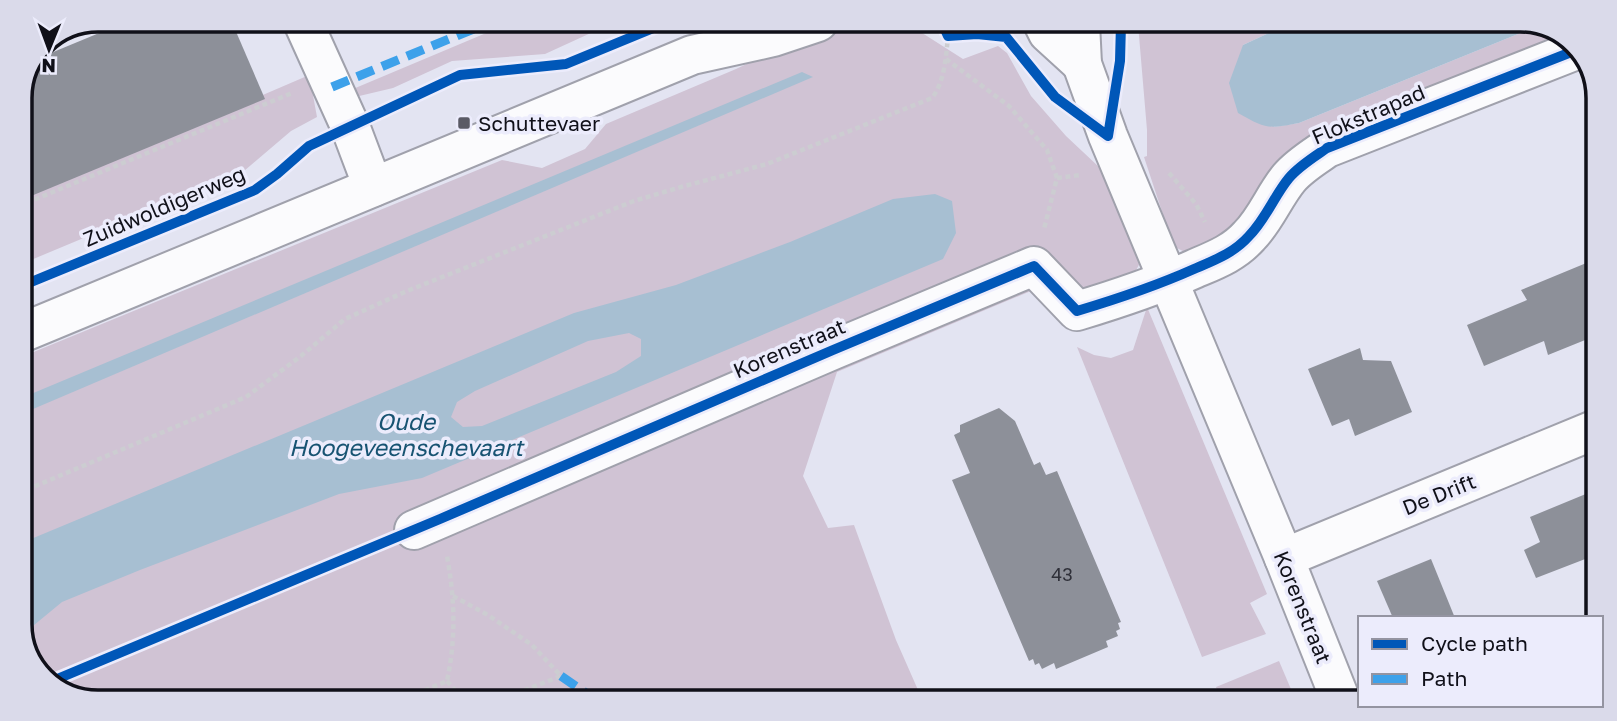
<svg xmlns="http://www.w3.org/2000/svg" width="1617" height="721" font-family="'Golos Text',sans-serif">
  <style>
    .green { fill: #d0c3d4 }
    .water { fill: #a7bfd2; fill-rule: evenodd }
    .building { fill: #8d9099 }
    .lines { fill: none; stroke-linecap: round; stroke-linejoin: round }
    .minor-casing { stroke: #a0a1ac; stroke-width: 42 }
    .major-casing { stroke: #a0a1ac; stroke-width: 42 }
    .path { stroke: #cccdd1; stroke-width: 4.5; stroke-dasharray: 5 3.5; stroke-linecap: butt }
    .minor { stroke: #fbfbfd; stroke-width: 38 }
    .major { stroke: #fbfbfd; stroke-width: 38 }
    .quiet { stroke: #3da1ea; stroke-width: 9; stroke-dasharray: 18 9; stroke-linecap: butt }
    .cycleway-casing { stroke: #ececfc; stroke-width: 15 }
    .cycleway { stroke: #0057b8; stroke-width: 10 }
    .poi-dot { fill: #5a5a65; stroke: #ececfc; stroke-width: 2.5 }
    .labels { text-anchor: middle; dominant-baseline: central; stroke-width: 7; stroke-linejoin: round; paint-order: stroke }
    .number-label { font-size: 18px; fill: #2f3039 }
    .street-label { font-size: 21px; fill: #101019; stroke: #ececfc }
    .poi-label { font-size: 21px; fill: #101019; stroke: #ececfc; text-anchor: start }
    .water-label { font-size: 23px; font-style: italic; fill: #175372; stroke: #ececfc }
    .rim { fill: none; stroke: #101019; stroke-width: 3.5 }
  </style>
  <rect width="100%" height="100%" fill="#e3e4f2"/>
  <!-- green -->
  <g class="green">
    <path d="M515,21h102l-72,33 -93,7 -59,27 -38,9 -2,-8z"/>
    <path d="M853,22l63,1 3,8 44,28 35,-13 9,7 24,43 35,40 33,31 42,94 -8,15 -38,22 -31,-20 -8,-19 -3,-1 -15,30 -201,84 -34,104 25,52 26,-3 42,115 26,59 -855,-3 -34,-29 -14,-38v-271l483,-198 40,8 43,-19 21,-25 130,-55 66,-31z"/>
    <path d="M1138,24h150l-45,21 31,82 25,-4 241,-98h10l19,16 -253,102 -71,80 -55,32 -13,-7 -5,-6 -28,-85 3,-1v-26z"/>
    <path d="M307,76l5,14 5,27 -26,14 -47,40 -225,94v-66z"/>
    <path d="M1147,307l120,287 -17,9 16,31 -64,23 -125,-310 17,8 17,3 22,-8z"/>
    <path d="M1279,661l17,40 -75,-1 -5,-13z"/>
  </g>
  <!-- water -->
  <g class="water">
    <path d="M1288,24l252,1 -241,98c-31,6 -33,6 -61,-10l-9,-30 14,-38z"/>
    <path d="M802,72l11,5 -794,338v-16z"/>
    <path d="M935,194l17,7 4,32 -13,26 -521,219 -83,16 -199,76 -78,32 -40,33 -3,-6v-85l555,-231 102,-28 114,-43 103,-43zM629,333l12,6v17l-25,16 -134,54 -19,1 -12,-10 6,-15 18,-11 113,-50z"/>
  </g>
  <!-- building -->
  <g class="building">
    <path d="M133,19l98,1 34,79 -246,102v-108l15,-33z"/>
    <path d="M1596,259l-1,77 -47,19 -4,-14 -60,25 -17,-41 60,-25 -6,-10z"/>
    <path d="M1360,348l3,12 28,1 21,51 -57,24 -6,-17 -17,7 -24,-57z"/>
    <path d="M999,408l16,13 19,44 6,-3 6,13 11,-4 64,151 -3,1 2,6 -4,2 2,5 -12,5 2,6 -52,22 -2,-6 -12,6 -3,-6 -4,2 -2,-6 -4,2 -77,-181 18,-7 -16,-38 6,-3v-7z"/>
    <path d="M1593,491v65l-57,22 -12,-28 16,-8 -10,-25z"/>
    <path d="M1431,559l24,59h-62l-16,-37z"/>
  </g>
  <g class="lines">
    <!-- minor casing -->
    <g class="minor-casing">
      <g id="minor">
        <path d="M302,20l48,106 23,61"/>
        <path d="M1043,23l5,10 34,31"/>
        <path d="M1080,23l2,41 26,72 176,422 57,143"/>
        <path d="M414,530l419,-180 201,-84 43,45c40,-12 79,-25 117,-42 21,-9 40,-16 55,-33 17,-17 25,-40 40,-58 10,-12 25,-21 38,-30l252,-99"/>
        <path d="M1284,558l310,-128"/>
      </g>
    </g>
    <!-- major casing -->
    <g class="major-casing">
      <path id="major" d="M19,334l673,-279 81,-18 45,-15"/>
    </g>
    <!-- path -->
    <g class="path">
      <path d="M946,59l63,47 38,44 10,28 -13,51"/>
      <path d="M1169,173l27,31 9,18"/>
      <path d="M1057,178l24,-3"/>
      <path d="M19,206l273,-113"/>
      <path d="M19,493l227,-96 55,-41 44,-37 62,-28 227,-90 47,-14 86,-23 165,-66c13,-17 14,-42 16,-62"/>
      <path d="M453,596l35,19 44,30 29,31 -54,21"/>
      <path d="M447,681l14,16"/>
      <path d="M409,697l38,-16c9,-42 8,-82 0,-125"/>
    </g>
    <!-- minor -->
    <use href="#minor" class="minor"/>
    <!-- major -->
    <use href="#major" class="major"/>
    <!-- quiet -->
    <g class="quiet">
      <path d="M332,87l161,-66"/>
      <path d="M561,676l32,22"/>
    </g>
    <!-- cycleway casing -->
    <g class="cycleway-casing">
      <g id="cycleway">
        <path d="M942,23l6,13 29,-2 29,3 49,60 53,39 12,-75 1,-37"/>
        <path d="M19,287l236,-97 22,-16 32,-28 151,-71 106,-11 102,-42"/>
        <path d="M50,682l390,-163 393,-169 201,-84 43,45c40,-12 79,-25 117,-42 21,-9 40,-16 55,-33 17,-17 25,-40 40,-58 10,-12 25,-21 38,-30l252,-99"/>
      </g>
    </g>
    <!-- cycleway -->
    <use href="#cycleway" class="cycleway"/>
  </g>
  <!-- markers -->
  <rect class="poi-dot" x="457" y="116" width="14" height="14" rx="3.5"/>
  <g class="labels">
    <!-- number labels -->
    <g class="number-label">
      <text x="1062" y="574">43</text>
    </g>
    <!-- street labels -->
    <g class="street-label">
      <text transform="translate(1368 114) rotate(-23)">Flokstrapad</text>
      <text transform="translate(164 206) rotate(-23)">Zuidwoldigerweg</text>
      <text transform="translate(789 348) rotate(-23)">Korenstraat</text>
      <text transform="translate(1439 494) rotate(-22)">De Drift</text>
      <text transform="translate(1303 607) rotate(68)">Korenstraat</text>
    </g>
    <!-- poi labels -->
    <g class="poi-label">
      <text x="478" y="123">Schuttevaer</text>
    </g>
    <!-- water labels -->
    <g class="water-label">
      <text x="406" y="421">Oude<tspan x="406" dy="26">Hoogeveenschevaart</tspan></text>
    </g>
  </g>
  <!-- crop -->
  <path d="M0 0H1617V721H0ZM98 32H1520A66 66 0 0 1 1586 98V624A66 66 0 0 1 1520 690H98A66 66 0 0 1 32 624V98A66 66 0 0 1 98 32Z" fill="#dadaea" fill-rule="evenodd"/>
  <path class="rim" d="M98 32H1520A66 66 0 0 1 1586 98V624A66 66 0 0 1 1520 690H98A66 66 0 0 1 32 624V98A66 66 0 0 1 98 32Z"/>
  <!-- legend -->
  <rect x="1358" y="616" width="245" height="91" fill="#ececfc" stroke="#9494a1" stroke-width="2"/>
  <rect x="1372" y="639" width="35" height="10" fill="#0057b8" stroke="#9494a1" stroke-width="2"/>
  <text x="1421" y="651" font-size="21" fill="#101019">Cycle path</text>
  <rect x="1372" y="674" width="35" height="10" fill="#3da1ea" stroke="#9494a1" stroke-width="2"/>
  <text x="1421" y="686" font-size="21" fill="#101019">Path</text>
  <!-- north arrow -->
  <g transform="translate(49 49) rotate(181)" stroke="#ececfc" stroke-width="5" paint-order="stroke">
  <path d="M0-5L12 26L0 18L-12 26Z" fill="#101019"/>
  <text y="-10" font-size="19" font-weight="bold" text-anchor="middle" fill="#101019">N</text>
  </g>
</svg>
